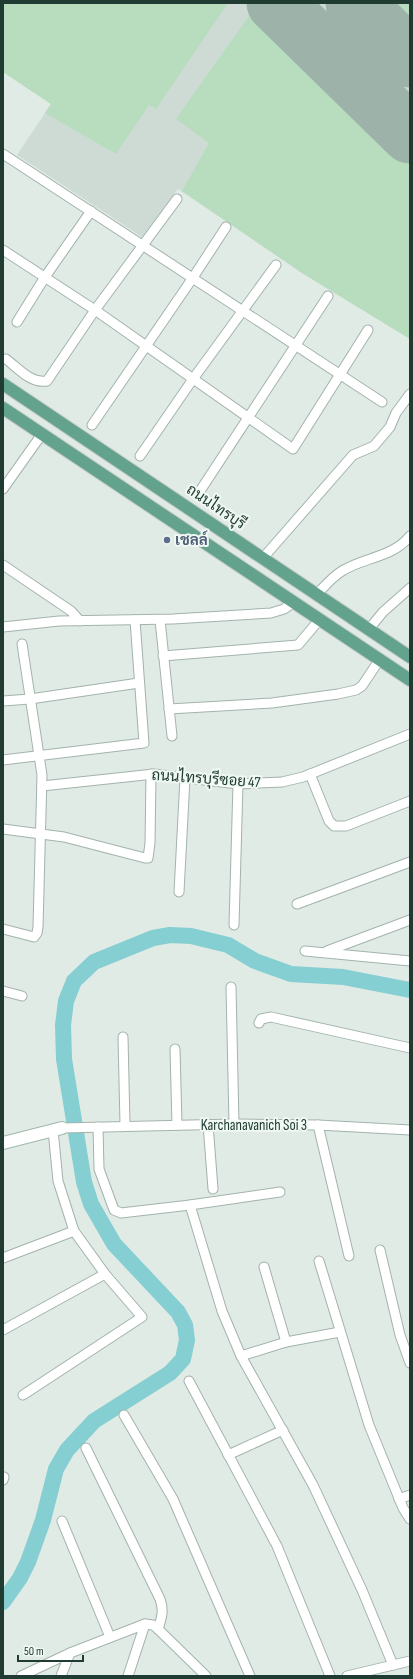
<svg xmlns="http://www.w3.org/2000/svg" width="413" height="1679" font-family="'Sofia Sans Condensed',Sarabun,sans-serif">
  <style>
    .built { fill: #cedbd4 }
    .green { fill: #b7ddbe }
    .lines { fill: none; stroke-linecap: round; stroke-linejoin: round }
    .river { stroke: #85ced2; stroke-width: 16 }
    .runway { stroke: #9db2a9; stroke-width: 59 }
    .street-casing { stroke: #a3b3ac; stroke-width: 11 }
    .secondary-casing { stroke: #9eb7ac; stroke-width: 14 }
    .primary-casing { stroke: #c1c8c6; stroke-width: 14 }
    .street { stroke: #fff; stroke-width: 9 }
    .secondary { stroke: #fff; stroke-width: 12 }
    .primary { stroke: #63a28c; stroke-width: 12 }
    .service-dot { fill: #5c6f8a; stroke: #f0f8f3; stroke-width: 1.5 }
    .labels { text-anchor: middle; dominant-baseline: central; stroke-width: 4; stroke-linejoin: round; paint-order: stroke }
    .street-label { font-size: 15px; fill: #203c32; stroke: #f0f8f3 }
    .service-label { font-size: 15px; font-weight: bold; fill: #4e5e75; stroke: #f0f8f3; text-anchor: start }
  </style>
  <rect width="100%" height="100%" fill="#e0ebe5"/>
  <!-- built -->
  <path class="built" d="M3,3h384l23,23v313l-108,-66 -124,-84 -36,48 -125,-82 34,-51 -48,-32z"/>
  <!-- green -->
  <g class="green">
    <path d="M3,3h225l-72,106 -7,-4 -33,49 -71,-41 6,-9 -48,-32z"/>
    <path d="M258,3h4l148,143v193l-108,-66 -120,-82 27,-48 -33,-24z"/>
    <path d="M363,3h47v46z"/>
  </g>
  <g class="lines">
    <!-- river -->
    <path class="river" d="M3,1602l17,-24 8,-16 15,-42 13,-51 11,-19 27,-29 76,-48 13,-14 4,-19 -2,-15 -7,-13 -64,-68 -23,-40 -7,-22 -20,-123 -1,-34 3,-24 8,-20 20,-19 59,-24 17,-3 21,1 37,9 27,16 36,13 52,3 67,13"/>
    <!-- runway -->
    <g class="runway">
      <path d="M276,3l134,131"/>
      <path d="M355,3l55,55"/>
    </g>
    <!-- street casing -->
    <g class="street-casing">
      <g id="street">
        <path d="M3,154l379,248"/>
        <path d="M3,250l92,60 198,139 75,-119"/>
        <path d="M17,322l28,-45 46,-66"/>
        <path d="M6,359c12,9 25,25 41,22l48,-71 82,-111"/>
        <path d="M92,425l100,-146 34,-52"/>
        <path d="M140,456l53,-77 83,-114"/>
        <path d="M3,489l39,-55"/>
        <path d="M198,494l130,-198"/>
        <path d="M263,558l90,-103 21,-9 16,-19 6,-14 14,-19"/>
        <path d="M3,565l68,46 9,10"/>
        <path d="M317,594c8,-8 15,-17 25,-23 22,-14 50,-13 68,-35"/>
        <path d="M160,620l12,116"/>
        <path d="M3,627l56,-6 114,-2 98,-6 13,-4 10,-7"/>
        <path d="M369,629l14,-17 27,-24"/>
        <path d="M163,656l135,-11 22,-26"/>
        <path d="M3,701l27,-2 109,-16"/>
        <path d="M169,709l103,-6 66,-9 18,-4 6,-4 18,-27"/>
        <path d="M3,760l141,-17 -9,-123"/>
        <path d="M310,774l19,47 5,5h12l64,-25"/>
        <path d="M42,786l112,-12 84,10 44,-2 21,-5 107,-43"/>
        <path d="M3,829l61,8 81,21h3l2,-15 1,-69"/>
        <path d="M179,892l6,-114"/>
        <path d="M297,904l113,-42"/>
        <path d="M234,925l4,-141"/>
        <path d="M3,929l31,8 3,-4 1,-6 4,-152 -20,-131"/>
        <path d="M305,951l105,10"/>
        <path d="M327,951l83,-31"/>
        <path d="M231,987l3,137"/>
        <path d="M3,991l19,5"/>
        <path d="M259,1023l2,-4 10,-2 139,31"/>
        <path d="M123,1037l2,88"/>
        <path d="M175,1049l2,76"/>
        <path d="M208,1124l5,65"/>
        <path d="M318,1125l31,131"/>
        <path d="M98,1127l1,42 15,41 7,3 69,-8 90,-13"/>
        <path d="M62,1128l172,-4 84,1 92,5"/>
        <path d="M190,1205l32,106 19,45 72,129 49,105 31,75"/>
        <path d="M380,1250l20,85 10,28"/>
        <path d="M3,1258l71,-27"/>
        <path d="M319,1261l50,164 34,83 7,11"/>
        <path d="M264,1267l22,75"/>
        <path d="M3,1330l102,-56"/>
        <path d="M241,1356l45,-14 54,-10"/>
        <path d="M189,1381l88,165 53,130"/>
        <path d="M23,1395l119,-78 -37,-43 -31,-43 -16,-50 -5,-51"/>
        <path d="M124,1415l49,84 77,177"/>
        <path d="M86,1448l74,151c4,11 2,18 -2,30"/>
        <path d="M228,1455l55,-25"/>
        <path d="M3,1480l1,-3"/>
        <path d="M399,1499l11,-4"/>
        <path d="M62,1521l48,116"/>
        <path d="M21,1676l49,-23 75,-29 8,1 5,4 48,47"/>
        <path d="M61,1676l9,-23"/>
        <path d="M128,1676l17,-52"/>
        <path d="M347,1676l63,-15"/>
      </g>
    </g>
    <!-- secondary casing -->
    <g class="secondary-casing">
      <path id="secondary" d="M3,1143l59,-15"/>
    </g>
    <!-- primary casing -->
    <g class="primary-casing">
      <g id="primary">
        <path d="M3,384l407,273"/>
        <path d="M3,408l407,272"/>
      </g>
    </g>
    <!-- street -->
    <use href="#street" class="street"/>
    <!-- secondary -->
    <use href="#secondary" class="secondary"/>
    <!-- primary -->
    <use href="#primary" class="primary"/>
  </g>
  <!-- markers -->
  <circle class="service-dot" cx="167" cy="540" r="4"/>
  <g class="labels">
    <!-- street labels -->
    <g class="street-label">
      <text transform="translate(216 507) rotate(34)">ถนนไทรบุรี</text>
      <text transform="translate(206 779) rotate(4)">ถนนไทรบุรีซอย 47</text>
      <text x="254" y="1125">Karchanavanich Soi 3</text>
    </g>
    <!-- service labels -->
    <g class="service-label">
      <text x="175" y="540">เชลล์</text>
    </g>
  </g>
  <!-- border -->
  <rect width="413" height="1679" fill="none" stroke="#203c32" stroke-width="8"/>
  <!-- scale -->
  <path d="M18 1655v6h65v-6" fill="none" stroke="#203c32" stroke-width="2"/>
  <text x="24" y="1655" font-size="12" fill="#203c32" stroke="#f0f8f3" stroke-width="3" paint-order="stroke">50 m</text>
</svg>
